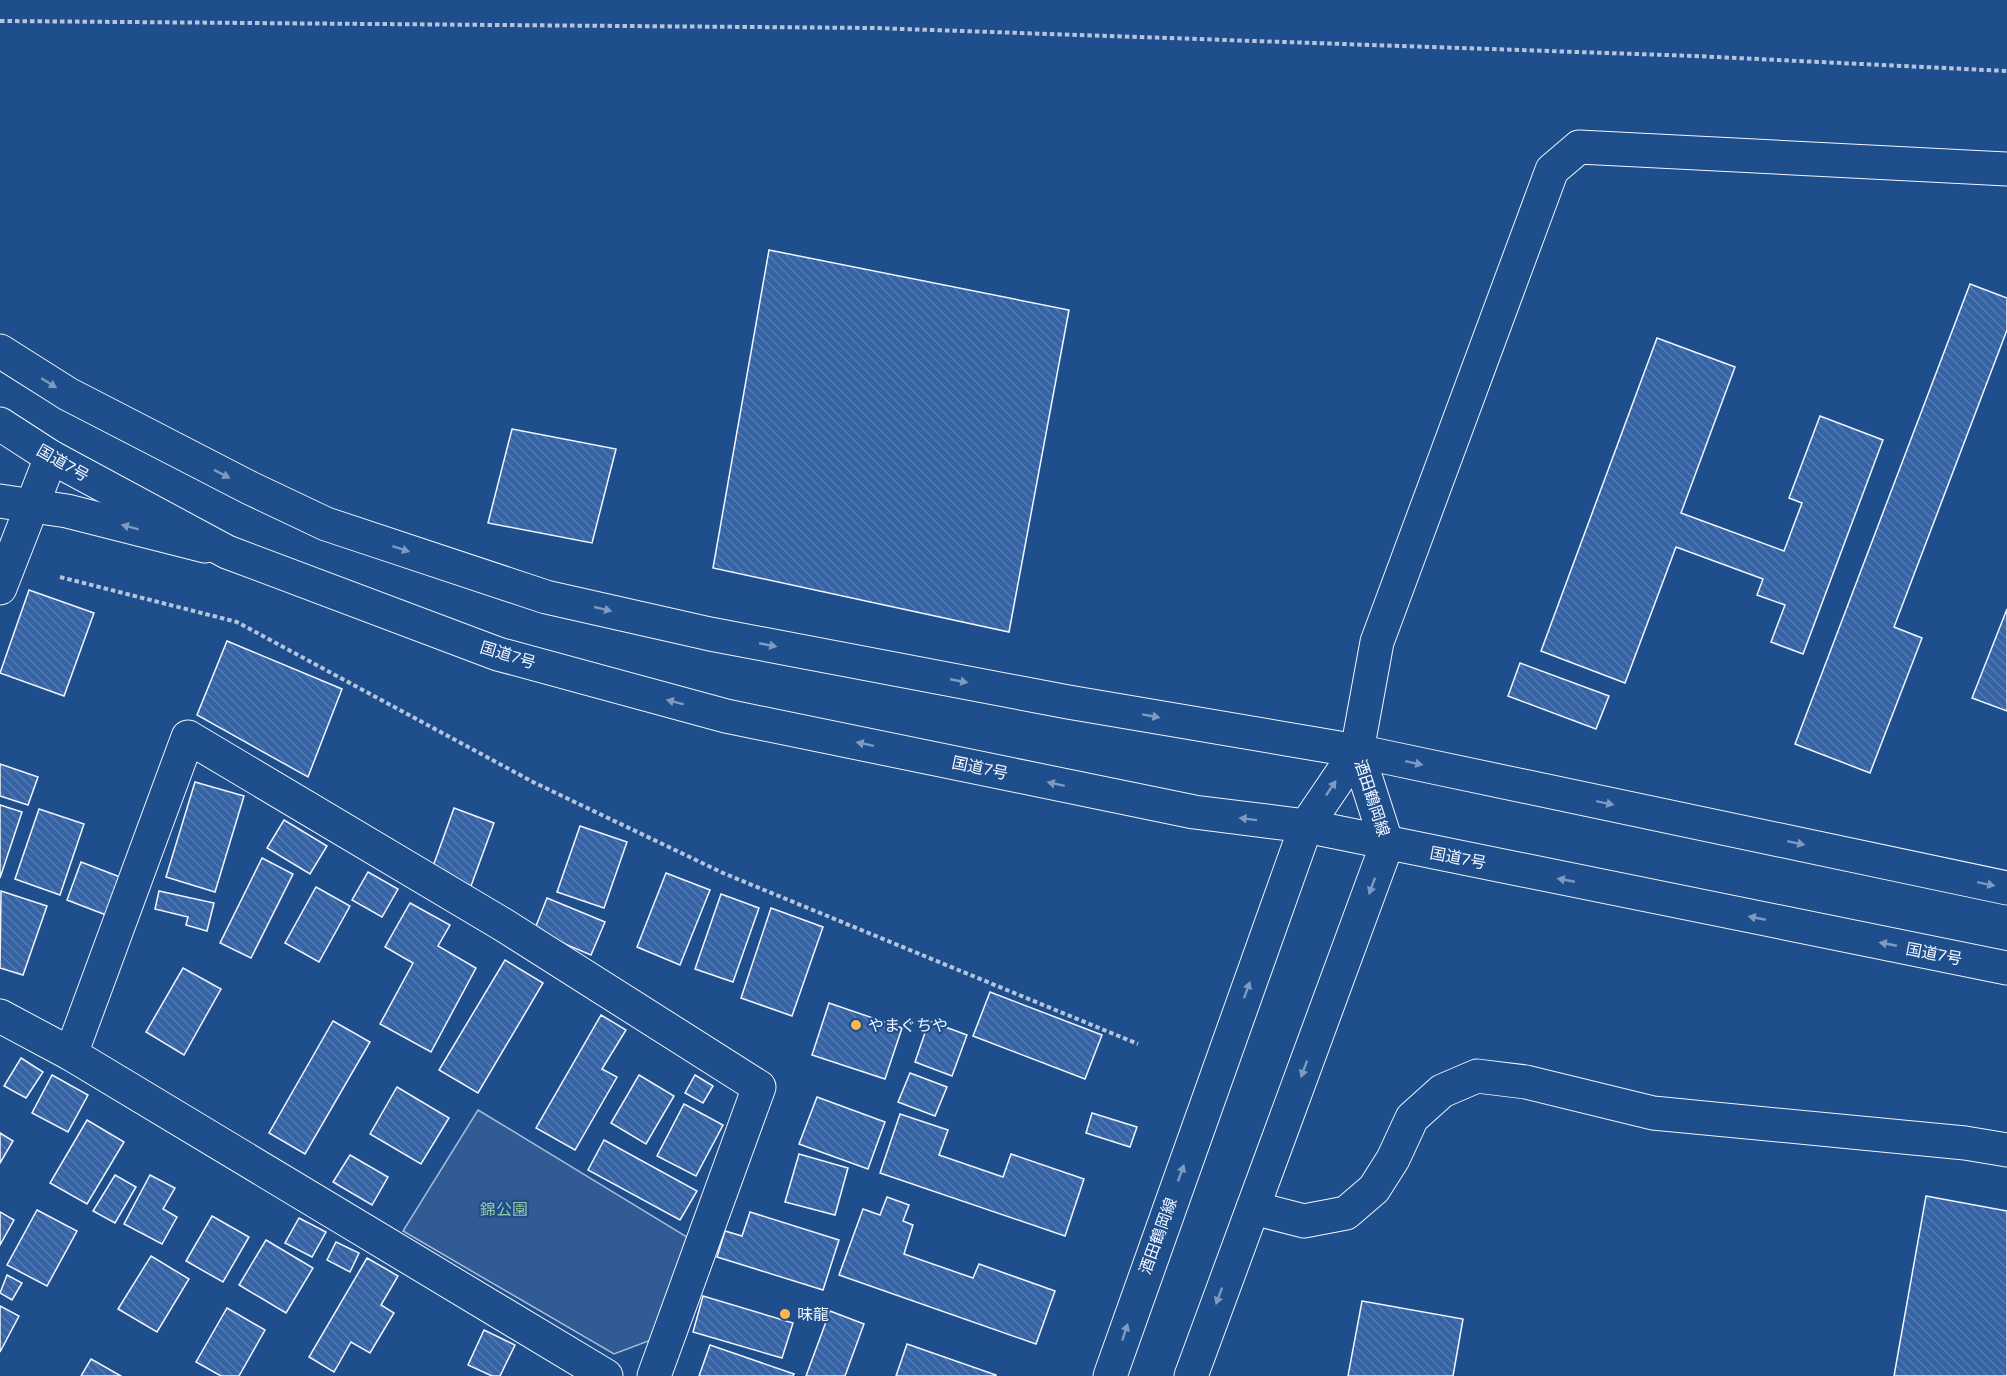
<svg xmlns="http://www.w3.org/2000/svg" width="2007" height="1376" font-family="'Space Grotesk','Noto Sans JP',sans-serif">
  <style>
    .green { fill: #305b95; stroke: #a8bbd7; stroke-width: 1.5 }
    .building { fill: url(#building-back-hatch); stroke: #f2f6ff; stroke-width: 1.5 }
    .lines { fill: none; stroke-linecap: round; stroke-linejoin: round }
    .street-casing { stroke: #f2f6ff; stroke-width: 35 }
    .secondary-casing { stroke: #f2f6ff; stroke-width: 35 }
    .primary-casing { stroke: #f2f6ff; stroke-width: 35 }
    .highway-casing { stroke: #f2f6ff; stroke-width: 35 }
    .path { stroke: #b3c4dc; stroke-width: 4; stroke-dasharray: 4.5 3; stroke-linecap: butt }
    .street { stroke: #1f4e8c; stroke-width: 33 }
    .secondary { stroke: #1f4e8c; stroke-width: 33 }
    .primary { stroke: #1f4e8c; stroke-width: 33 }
    .highway { stroke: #1f4e8c; stroke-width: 33 }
    .oneway { fill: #7e9ac0 }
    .poi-dot { fill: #ffb74d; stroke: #1f4e8c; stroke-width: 2 }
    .labels { text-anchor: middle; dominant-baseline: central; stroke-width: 4.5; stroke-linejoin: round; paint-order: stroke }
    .street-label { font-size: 16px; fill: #f2f6ff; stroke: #1f4e8c }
    .poi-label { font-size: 16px; fill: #f2f6ff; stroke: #1f4e8c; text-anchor: start }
    .park-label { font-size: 16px; fill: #97c8a6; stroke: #1f4e8c }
  </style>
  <defs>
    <pattern id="building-back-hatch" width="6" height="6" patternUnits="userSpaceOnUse" patternTransform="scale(1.5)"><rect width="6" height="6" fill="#3563a3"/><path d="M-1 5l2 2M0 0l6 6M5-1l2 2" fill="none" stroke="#537ab1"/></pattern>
  </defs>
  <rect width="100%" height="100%" fill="#1f4e8c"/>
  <!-- green -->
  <path class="green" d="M478,1110l209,127 -36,103 -37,14 -211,-123z"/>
  <!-- building -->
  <g class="building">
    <path d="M769,250l300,60 -60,322 -296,-64z"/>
    <path d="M1970,284l37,14v32l-113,297 28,11 -52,135 -75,-29z"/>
    <path d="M1657,338l78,29 -54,146 103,38 18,-48 -13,-5 31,-82 63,24 -80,214 -32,-12 14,-37 -28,-10 6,-16 -87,-32 -51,136 -84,-32z"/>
    <path d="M512,429l104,20 -24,94 -104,-20z"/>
    <path d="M29,590l65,23 -30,83 -64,-23z"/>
    <path d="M2007,609v102l-35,-13z"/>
    <path d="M227,641l115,48 -34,88 -111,-62z"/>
    <path d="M1520,663l89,33 -13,33 -88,-33z"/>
    <path d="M0,764l38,13 -10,28 -28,-9z"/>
    <path d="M195,782l49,14 -29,96 -49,-15z"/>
    <path d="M0,805l22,7 -22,66z"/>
    <path d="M454,808l40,15 -23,63 -40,-14z"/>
    <path d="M39,809l45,15 -24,71 -45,-16z"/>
    <path d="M284,820l43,26 -17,28 -43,-26z"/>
    <path d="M580,826l47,16 -23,66 -47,-16z"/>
    <path d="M262,858l31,16 -42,84 -31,-15z"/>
    <path d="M81,862l39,15 -14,38 -39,-15z"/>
    <path d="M368,872l30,17 -16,28 -30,-17z"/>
    <path d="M666,873l44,17 -30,75 -43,-18z"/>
    <path d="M316,887l34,19 -31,56 -34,-19z"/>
    <path d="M1,891l46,15 -24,69 -23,-7z"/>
    <path d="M159,891l55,12 -7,28 -21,-6 2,-8 -33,-8z"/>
    <path d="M721,894l38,14 -26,74 -38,-13z"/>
    <path d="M547,898l58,24 -14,33 -57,-24z"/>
    <path d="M410,903l40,22 -12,21 38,22 -45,84 -51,-28 33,-61 -28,-16z"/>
    <path d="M771,908l52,19 -31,89 -51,-18z"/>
    <path d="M505,960l38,23 -65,110 -39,-23z"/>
    <path d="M183,968l38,21 -37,66 -38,-23z"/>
    <path d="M990,992l112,43 -17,44 -112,-43z"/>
    <path d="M829,1003l73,25 -17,51 -73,-24z"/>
    <path d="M601,1015l25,15 -24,39 15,8 -42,73 -39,-22z"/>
    <path d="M333,1021l37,21 -65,112 -36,-21z"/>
    <path d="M929,1021l38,14 -15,41 -37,-14z"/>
    <path d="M21,1058l22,14 -17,26 -22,-12z"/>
    <path d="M910,1073l37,14 -12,29 -37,-14z"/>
    <path d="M52,1075l36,20 -20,37 -36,-19z"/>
    <path d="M639,1075l35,21 -28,48 -35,-21z"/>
    <path d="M695,1075l18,11 -10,17 -18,-10z"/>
    <path d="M397,1087l52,31 -28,46 -51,-30z"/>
    <path d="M817,1097l68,25 -17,47 -69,-25z"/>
    <path d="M684,1104l39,21 -27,51 -39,-20z"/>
    <path d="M1092,1113l45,14 -7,20 -44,-14z"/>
    <path d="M900,1114l48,16 -9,25 64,22 8,-23 73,25 -19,57 -185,-63z"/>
    <path d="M87,1120l37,22 -37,62 -37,-21z"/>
    <path d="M0,1133l13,8 -13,22z"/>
    <path d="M604,1140l93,51 -17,29 -92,-50z"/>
    <path d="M799,1154l49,14 -13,47 -50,-13z"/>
    <path d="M350,1155l38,22 -16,28 -39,-23z"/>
    <path d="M115,1175l21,12 -21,36 -22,-12z"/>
    <path d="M150,1175l25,13 -12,21 14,8 -15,27 -38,-20z"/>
    <path d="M1926,1196l81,15v165h-113z"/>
    <path d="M887,1197l22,8 -6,16 10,4 -9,29 69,24 6,-14 76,27 -19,53 -197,-69 24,-66 17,6z"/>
    <path d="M37,1210l40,21 -30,55 -40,-21z"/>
    <path d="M0,1212l14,8 -14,25z"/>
    <path d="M750,1212l89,28 -16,50 -106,-33 8,-26 17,5z"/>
    <path d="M212,1216l37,21 -26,45 -37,-21z"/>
    <path d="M299,1218l27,14 -14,25 -27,-14z"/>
    <path d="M266,1240l47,28 -27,45 -47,-28z"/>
    <path d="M336,1242l23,11 -9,19 -23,-12z"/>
    <path d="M151,1256l38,23 -32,53 -39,-23z"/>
    <path d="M367,1258l31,18 -17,29 13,8 -24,40 -19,-11 -17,30 -25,-15z"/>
    <path d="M7,1275l15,8 -10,17 -12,-7z"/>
    <path d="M703,1296l90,27 -11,35 -89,-26z"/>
    <path d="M1362,1301l101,18 -10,57h-105z"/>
    <path d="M0,1306l19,10 -19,36z"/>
    <path d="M227,1308l38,22 -26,46h-18l-25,-14z"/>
    <path d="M830,1311l34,13 -19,52h-39z"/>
    <path d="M484,1330l31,15 -15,31h-8l-24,-11z"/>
    <path d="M907,1344l89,31v1h-100z"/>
    <path d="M710,1345l84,29 -1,2h-94z"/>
    <path d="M91,1359l30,17h-40z"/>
  </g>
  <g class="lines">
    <!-- street casing -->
    <g class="street-casing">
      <g id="street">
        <path d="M33,506l34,5 138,35"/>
        <path d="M0,588l51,-131"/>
        <path d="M0,1016l71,38 535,322"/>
        <path d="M71,1054l117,-317 314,187 257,163 -105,289"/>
        <path d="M1253,1208l51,13 42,-8 28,-24 19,-30 19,-41 30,-27 35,-15 49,6 127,31 312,30 42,7"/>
      </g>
    </g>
    <!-- secondary casing -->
    <g class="secondary-casing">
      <g id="secondary">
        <path d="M0,501l33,5"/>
        <path d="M1357,751l20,-109 175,-472 27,-23 428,22"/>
      </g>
    </g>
    <!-- primary casing -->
    <g class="primary-casing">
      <g id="primary">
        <path d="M1110,1376l196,-550 51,-75"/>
        <path d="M1191,1376l196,-532 -30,-93"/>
      </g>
    </g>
    <!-- highway casing -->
    <g class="highway-casing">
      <g id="highway">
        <path d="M0,351l68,43 182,94 76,36 220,73 164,37 358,68 289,49 650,137"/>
        <path d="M0,424l51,33 176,95 271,102 228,62 468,96 112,14 701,142"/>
      </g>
    </g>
    <!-- path -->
    <g class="path">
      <path d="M0,21l874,7 821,28 312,15"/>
      <path d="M60,577l177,45 296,160 190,91 415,171"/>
    </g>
    <!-- street -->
    <use href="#street" class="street"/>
    <!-- secondary -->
    <use href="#secondary" class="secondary"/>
    <!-- primary -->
    <use href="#primary" class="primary"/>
    <!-- highway -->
    <use href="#highway" class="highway"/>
  </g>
  <!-- one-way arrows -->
  <defs><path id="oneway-solid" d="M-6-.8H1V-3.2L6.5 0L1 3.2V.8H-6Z" transform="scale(1.5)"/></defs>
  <g class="oneway">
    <use href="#oneway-solid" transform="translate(49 383) rotate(32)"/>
    <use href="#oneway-solid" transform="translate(222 474) rotate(27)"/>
    <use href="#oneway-solid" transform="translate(130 527) rotate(-165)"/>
    <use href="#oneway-solid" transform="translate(401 549) rotate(18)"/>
    <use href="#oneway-solid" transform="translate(603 609) rotate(13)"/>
    <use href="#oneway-solid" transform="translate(768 645) rotate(11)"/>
    <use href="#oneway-solid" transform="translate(959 681) rotate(11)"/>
    <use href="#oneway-solid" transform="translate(675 702) rotate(-165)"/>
    <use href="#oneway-solid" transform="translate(1151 716) rotate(10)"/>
    <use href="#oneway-solid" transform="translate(865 744) rotate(-168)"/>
    <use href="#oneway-solid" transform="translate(1414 763) rotate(12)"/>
    <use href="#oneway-solid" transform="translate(1056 784) rotate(-168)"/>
    <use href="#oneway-solid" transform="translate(1331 788) rotate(-56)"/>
    <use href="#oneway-solid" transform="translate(1605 803) rotate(12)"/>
    <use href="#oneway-solid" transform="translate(1248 819) rotate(-173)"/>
    <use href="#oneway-solid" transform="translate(1796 843) rotate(12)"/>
    <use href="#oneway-solid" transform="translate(1566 880) rotate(-169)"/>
    <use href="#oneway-solid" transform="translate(1986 884) rotate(12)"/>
    <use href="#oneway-solid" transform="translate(1372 886) rotate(110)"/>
    <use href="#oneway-solid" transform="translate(1757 918) rotate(-169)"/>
    <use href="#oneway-solid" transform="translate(1888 944) rotate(-169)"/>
    <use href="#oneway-solid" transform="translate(1247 990) rotate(-70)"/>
    <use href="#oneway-solid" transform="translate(1304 1069) rotate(110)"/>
    <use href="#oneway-solid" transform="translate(1181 1173) rotate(-70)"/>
    <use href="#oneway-solid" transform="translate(1219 1296) rotate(110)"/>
    <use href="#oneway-solid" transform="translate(1125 1332) rotate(-72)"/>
  </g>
  <!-- markers -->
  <g class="poi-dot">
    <circle cx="856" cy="1025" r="6"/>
    <circle cx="785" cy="1314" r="6"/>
  </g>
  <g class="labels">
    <!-- street labels -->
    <g class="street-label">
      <text transform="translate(63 463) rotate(30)">国道7号</text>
      <text transform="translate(508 655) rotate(17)">国道7号</text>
      <text transform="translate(980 768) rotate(12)">国道7号</text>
      <text transform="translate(1372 798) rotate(72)">酒田鶴岡線</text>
      <text transform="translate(1458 858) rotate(11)">国道7号</text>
      <text transform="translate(1934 954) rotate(11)">国道7号</text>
      <text transform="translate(1158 1236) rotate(-70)">酒田鶴岡線</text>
    </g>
    <!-- poi labels -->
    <g class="poi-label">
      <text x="868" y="1025">やまぐちや</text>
      <text x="797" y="1314">味龍</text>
    </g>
    <!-- park labels -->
    <g class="park-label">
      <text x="504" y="1209">錦公園</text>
    </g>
  </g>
</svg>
